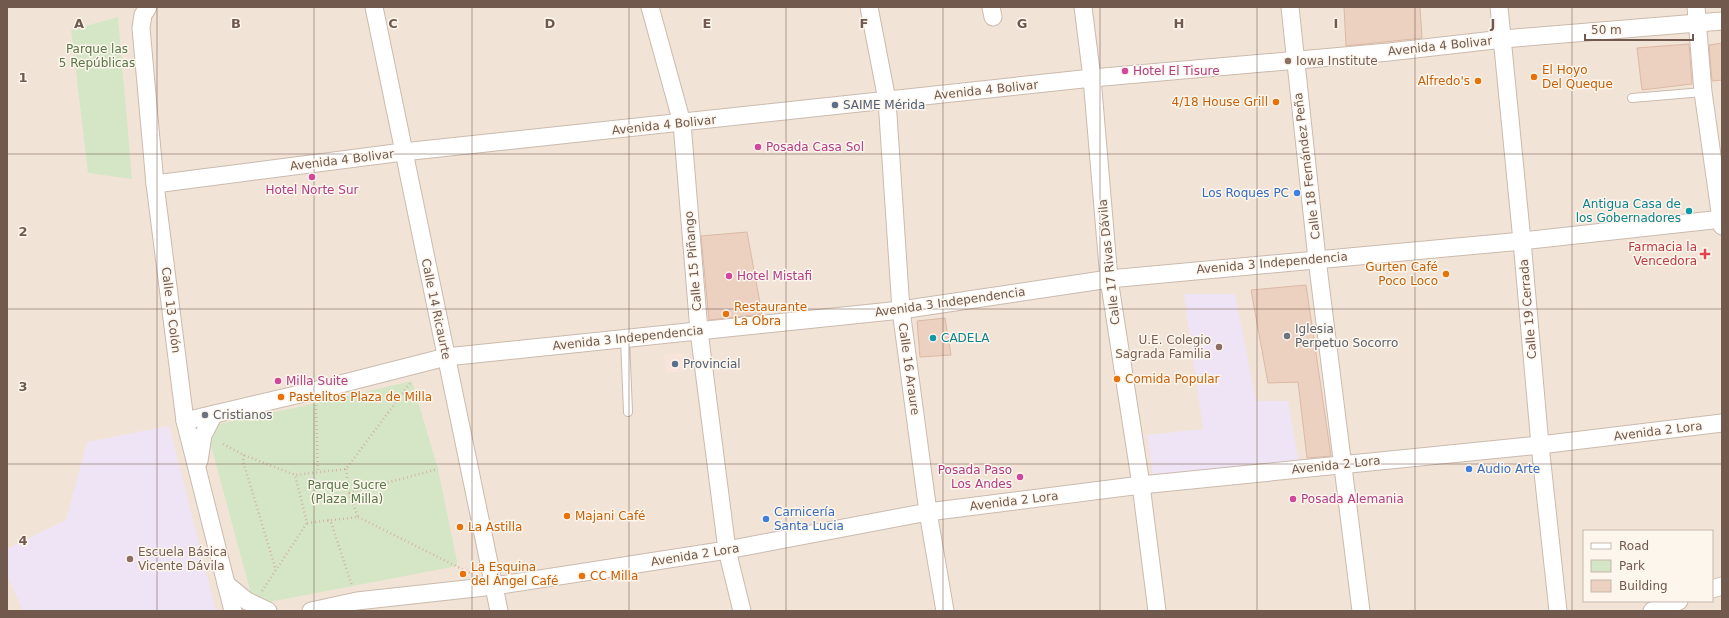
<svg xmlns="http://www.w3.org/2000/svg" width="1729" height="618" font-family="'DejaVu Sans',sans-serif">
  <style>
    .residential { fill: #f1e4d6; fill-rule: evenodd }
    .commercial { fill: #f9e4dc }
    .education { fill: #efe4f6 }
    .green { fill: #d5e6c7 }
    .building { fill: #ecd1c1; stroke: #ddb8a4 }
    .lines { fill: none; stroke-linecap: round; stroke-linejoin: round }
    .lane-casing { stroke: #cbbaae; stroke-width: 10 }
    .street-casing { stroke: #cbbaae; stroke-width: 19 }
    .path { stroke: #d1b5a5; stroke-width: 2.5; stroke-dasharray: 1 3; stroke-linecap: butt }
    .lane { stroke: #fff; stroke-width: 8 }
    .street { stroke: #fff; stroke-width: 17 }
    .grid { fill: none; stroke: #71594e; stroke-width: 1; stroke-opacity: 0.55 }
    .education-dot { fill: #8d6e63; stroke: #fdf6ed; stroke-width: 1.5 }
    .hotel-dot { fill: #d1479c; stroke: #fdf6ed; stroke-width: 1.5 }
    .food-dot { fill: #e8710a; stroke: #fdf6ed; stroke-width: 1.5 }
    .service-dot { fill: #5c6f8a; stroke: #fdf6ed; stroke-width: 1.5 }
    .shop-dot { fill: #3f7fe0; stroke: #fdf6ed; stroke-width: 1.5 }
    .culture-dot { fill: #0f9aa8; stroke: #fdf6ed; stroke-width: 1.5 }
    .health-dot { fill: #e0444e; stroke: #fdf6ed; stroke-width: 1.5 }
    .worship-dot { fill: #6b7280; stroke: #fdf6ed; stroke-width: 1.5 }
    .labels { text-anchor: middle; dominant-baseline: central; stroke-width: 3; stroke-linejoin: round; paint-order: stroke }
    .street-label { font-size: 12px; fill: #71594e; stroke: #fdf6ed }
    .park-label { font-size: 12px; fill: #567647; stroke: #fdf6ed }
    .education-label { font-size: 12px; fill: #785e54; stroke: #fdf6ed; text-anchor: start }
    .food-label { font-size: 12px; fill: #c56008; stroke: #fdf6ed; text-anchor: start }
    .hotel-label { font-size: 12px; fill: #b23c85; stroke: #fdf6ed; text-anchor: start }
    .service-label { font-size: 12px; fill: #4e5e75; stroke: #fdf6ed; text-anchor: start }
    .shop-label { font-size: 12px; fill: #366cbe; stroke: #fdf6ed; text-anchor: start }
    .culture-label { font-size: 12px; fill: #0d838f; stroke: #fdf6ed; text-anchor: end }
    .health-label { font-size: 12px; fill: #be3a42; stroke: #fdf6ed; text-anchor: end }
    .worship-label { font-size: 12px; fill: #5b616d; stroke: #fdf6ed; text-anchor: start }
    .grid-label { font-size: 13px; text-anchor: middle; font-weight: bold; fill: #71594e; stroke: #fdf6ed; stroke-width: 3; stroke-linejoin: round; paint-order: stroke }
  </style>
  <rect width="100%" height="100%" fill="#faf2e7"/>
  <!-- residential -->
  <path class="residential" d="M7,7h1715v604h-1715zM1584,531h128v70h-128z"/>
  <!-- commercial -->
  <path class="commercial" d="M682,353l3,18 -18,2 -3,-18z"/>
  <!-- education -->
  <g class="education">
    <path d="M1184,294h51l21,107h32l11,64 -146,10 -6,-40 56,-6z"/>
    <path d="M169,426l47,185h-193l-16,-36v-26l59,-29 21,-78z"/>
  </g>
  <!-- green -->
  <g class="green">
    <path d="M118,17l14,162 -44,-6 -17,-143z"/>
    <path d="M412,381l26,88 19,92v5l-203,39 -48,-178 110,-24z"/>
  </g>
  <!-- building -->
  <g class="building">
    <path d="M1344,7h76l2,31 -76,8z"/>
    <path d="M1722,43v37l-10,1 -3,-36z"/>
    <path d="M1689,44l3,40 -50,6 -5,-42z"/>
    <path d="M747,232l15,82 -53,6 -8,-84z"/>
    <path d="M1306,285l25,171 -24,2 -9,-76 -30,1 -17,-93z"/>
    <path d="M945,318l6,37 -31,2 -3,-36z"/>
  </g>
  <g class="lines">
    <!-- lane casing -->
    <g class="lane-casing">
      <g id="lane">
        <path d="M1632,98l71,-6"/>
        <path d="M625,338l3,74"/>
      </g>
    </g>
    <!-- street casing -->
    <g class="street-casing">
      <g id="street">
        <path d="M148,7l-5,8 -2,13 14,156 30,237 48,190"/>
        <path d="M374,7l125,604"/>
        <path d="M650,7l32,116 17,208 28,219 15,61"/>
        <path d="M869,7l18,93 14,210 27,202 17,99"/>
        <path d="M991,7l2,10"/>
        <path d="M1083,7l9,71 17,201 32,206 16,126"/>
        <path d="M1290,7l27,252 44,352"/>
        <path d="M1499,7l23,234 18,204 18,166"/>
        <path d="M1696,7l7,85 19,134"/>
        <path d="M155,184l248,-32 689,-74 297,-26 114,-13 219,-18"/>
        <path d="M185,421l132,-31 129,-33 455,-47 208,-31 413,-38 200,-22"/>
        <path d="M199,461l4,-26 11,-21"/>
        <path d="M226,584l21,17 21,10"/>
        <path d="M1712,589l10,-3"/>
        <path d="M311,611l46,-10 137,-15 233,-36 201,-38 213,-27 399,-40 182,-22"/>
        <path d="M1652,611l27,-10"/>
      </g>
    </g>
    <!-- path -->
    <g class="path">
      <path d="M316,405l2,67"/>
      <path d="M223,444l21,11 51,20"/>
      <path d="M244,455l-1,6 32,106 2,2"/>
      <path d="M346,469l3,24 9,24 -51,6 -12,-48 51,-6 65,-87"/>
      <path d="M349,493l89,-24"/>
      <path d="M358,517l112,56"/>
      <path d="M328,520l3,2 21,64"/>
      <path d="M262,591l45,-68"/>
    </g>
    <!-- lane -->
    <use href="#lane" class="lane"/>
    <!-- street -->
    <use href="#street" class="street"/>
  </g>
  <!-- grid -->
  <path class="grid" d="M157,7v604M314,7v604M472,7v604M629,7v604M786,7v604M943,7v604M1100,7v604M1257,7v604M1415,7v604M1572,7v604M7,154h1715M7,309h1715M7,464h1715"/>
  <!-- markers -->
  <g class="education-dot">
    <circle cx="1288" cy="61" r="4"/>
    <circle cx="1219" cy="347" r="4"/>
    <circle cx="130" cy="559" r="4"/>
  </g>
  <g class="hotel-dot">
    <circle cx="1125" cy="71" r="4"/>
    <circle cx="758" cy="147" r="4"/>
    <circle cx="312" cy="177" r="4"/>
    <circle cx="729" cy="276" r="4"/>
    <circle cx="278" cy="381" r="4"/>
    <circle cx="1020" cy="477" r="4"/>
    <circle cx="1293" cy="499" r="4"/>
  </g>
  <g class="food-dot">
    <circle cx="1534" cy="77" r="4"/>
    <circle cx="1478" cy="81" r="4"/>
    <circle cx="1276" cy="102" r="4"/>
    <circle cx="1446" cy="274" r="4"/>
    <circle cx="726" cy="314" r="4"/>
    <circle cx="1117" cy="379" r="4"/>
    <circle cx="281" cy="397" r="4"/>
    <circle cx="567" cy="516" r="4"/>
    <circle cx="460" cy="527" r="4"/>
    <circle cx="463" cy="574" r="4"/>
    <circle cx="582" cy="576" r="4"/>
  </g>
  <g class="service-dot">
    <circle cx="835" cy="105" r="4"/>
    <circle cx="675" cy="364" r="4"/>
  </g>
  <g class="shop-dot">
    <circle cx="1297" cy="193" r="4"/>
    <circle cx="1469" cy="469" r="4"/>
    <circle cx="766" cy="519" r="4"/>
  </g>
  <g class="culture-dot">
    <circle cx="1689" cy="211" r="4"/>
    <circle cx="933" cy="338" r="4"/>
  </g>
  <path class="health-dot" d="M1703 248h4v4h4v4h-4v4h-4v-4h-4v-4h4z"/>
  <g class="worship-dot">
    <circle cx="1287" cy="336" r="4"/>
    <circle cx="205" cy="415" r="4"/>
  </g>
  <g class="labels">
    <!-- street labels -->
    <g class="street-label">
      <text transform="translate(1440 46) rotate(-6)">Avenida 4 Bolivar</text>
      <text transform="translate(986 90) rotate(-6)">Avenida 4 Bolivar</text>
      <text transform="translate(664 125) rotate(-6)">Avenida 4 Bolivar</text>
      <text transform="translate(342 160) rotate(-7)">Avenida 4 Bolivar</text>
      <text transform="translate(1307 166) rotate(-97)">Calle 18 Fernández Peña</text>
      <text transform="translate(693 261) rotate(-95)">Calle 15 Piñango</text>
      <text transform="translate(1109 262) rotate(-96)">Calle 17 Rivas Dávila</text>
      <text transform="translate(1272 263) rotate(-5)">Avenida 3 Independencia</text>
      <text transform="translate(950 302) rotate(-8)">Avenida 3 Independencia</text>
      <text transform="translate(436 309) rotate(78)">Calle 14 Ricaurte</text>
      <text transform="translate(1528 309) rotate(-95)">Calle 19 Cerrada</text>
      <text transform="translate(171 310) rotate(83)">Calle 13 Colón</text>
      <text transform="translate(628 338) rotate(-6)">Avenida 3 Independencia</text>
      <text transform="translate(909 369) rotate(82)">Calle 16 Araure</text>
      <text transform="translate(1658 431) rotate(-7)">Avenida 2 Lora</text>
      <text transform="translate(1336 465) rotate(-6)">Avenida 2 Lora</text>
      <text transform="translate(1014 501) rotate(-7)">Avenida 2 Lora</text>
      <text transform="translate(695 555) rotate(-9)">Avenida 2 Lora</text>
    </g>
    <!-- park labels -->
    <g class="park-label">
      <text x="97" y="49">Parque las<tspan x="97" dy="14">5 Repúblicas</tspan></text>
      <text x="347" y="485">Parque Sucre<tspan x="347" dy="14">(Plaza Milla)</tspan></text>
    </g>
    <!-- education labels -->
    <g class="education-label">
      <text x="1296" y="61">Iowa Institute</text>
      <text x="1211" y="340" text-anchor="end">U.E. Colegio<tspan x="1211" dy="14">Sagrada Familia</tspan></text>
      <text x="138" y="552">Escuela Básica<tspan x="138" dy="14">Vicente Dávila</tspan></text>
    </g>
    <!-- food labels -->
    <g class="food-label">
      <text x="1542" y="70">El Hoyo<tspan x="1542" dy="14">Del Queque</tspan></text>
      <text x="1470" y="81" text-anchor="end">Alfredo's</text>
      <text x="1268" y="102" text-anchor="end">4/18 House Grill</text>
      <text x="1438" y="267" text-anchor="end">Gurten Café<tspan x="1438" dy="14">Poco Loco</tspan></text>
      <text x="734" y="307">Restaurante<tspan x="734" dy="14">La Obra</tspan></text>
      <text x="1125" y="379">Comida Popular</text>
      <text x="289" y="397">Pastelitos Plaza de Milla</text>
      <text x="575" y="516">Majani Café</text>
      <text x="468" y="527">La Astilla</text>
      <text x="471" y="567">La Esquina<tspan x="471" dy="14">del Ángel Café</tspan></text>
      <text x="590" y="576">CC Milla</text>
    </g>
    <!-- hotel labels -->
    <g class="hotel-label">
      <text x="1133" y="71">Hotel El Tisure</text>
      <text x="766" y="147">Posada Casa Sol</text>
      <text x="312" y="190" text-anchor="middle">Hotel Norte Sur</text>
      <text x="737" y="276">Hotel Mistafi</text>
      <text x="286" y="381">Milla Suite</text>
      <text x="1012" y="470" text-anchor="end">Posada Paso<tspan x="1012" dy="14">Los Andes</tspan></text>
      <text x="1301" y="499">Posada Alemania</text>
    </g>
    <!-- service labels -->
    <g class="service-label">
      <text x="843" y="105">SAIME Mérida</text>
      <text x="683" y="364">Provincial</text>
    </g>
    <!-- shop labels -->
    <g class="shop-label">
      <text x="1289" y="193" text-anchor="end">Los Roques PC</text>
      <text x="1477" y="469">Audio Arte</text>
      <text x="774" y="512">Carnicería<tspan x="774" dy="14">Santa Lucia</tspan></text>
    </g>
    <!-- culture labels -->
    <g class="culture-label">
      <text x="1681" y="204">Antigua Casa de<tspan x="1681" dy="14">los Gobernadores</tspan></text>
      <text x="941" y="338" text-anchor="start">CADELA</text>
    </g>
    <!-- health labels -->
    <g class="health-label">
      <text x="1697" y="247">Farmacia la<tspan x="1697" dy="14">Vencedora</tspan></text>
    </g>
    <!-- worship labels -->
    <g class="worship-label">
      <text x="1295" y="329">Iglesia<tspan x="1295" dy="14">Perpetuo Socorro</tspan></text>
      <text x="213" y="415">Cristianos</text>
    </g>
  </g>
  <g class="grid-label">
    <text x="79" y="28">A</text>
    <text x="236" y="28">B</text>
    <text x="393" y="28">C</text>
    <text x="550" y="28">D</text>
    <text x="707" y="28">E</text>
    <text x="864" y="28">F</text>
    <text x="1022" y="28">G</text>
    <text x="1179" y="28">H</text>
    <text x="1336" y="28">I</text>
    <text x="1493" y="28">J</text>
    <text x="23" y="82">1</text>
    <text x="23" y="236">2</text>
    <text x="23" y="391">3</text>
    <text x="23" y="545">4</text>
  </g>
  <!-- border -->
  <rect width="1729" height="618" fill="none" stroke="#71594e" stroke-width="16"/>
  <!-- legend -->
  <rect x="1583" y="530" width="130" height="72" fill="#fdf6ed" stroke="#c5b7ad"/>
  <rect x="1591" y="543" width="20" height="6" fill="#ffffff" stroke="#c5b7ad"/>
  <text x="1619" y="550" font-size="12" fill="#71594e">Road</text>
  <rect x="1591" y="560" width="20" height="12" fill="#d5e6c7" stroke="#c5b7ad"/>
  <text x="1619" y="570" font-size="12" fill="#71594e">Park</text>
  <rect x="1591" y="580" width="20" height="12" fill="#ecd1c1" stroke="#c5b7ad"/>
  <text x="1619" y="590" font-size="12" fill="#71594e">Building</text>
  <!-- scale -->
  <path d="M1585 34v6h108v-6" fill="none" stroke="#71594e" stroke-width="2"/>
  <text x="1591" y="34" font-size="12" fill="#71594e" stroke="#fdf6ed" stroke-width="3" paint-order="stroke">50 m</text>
</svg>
